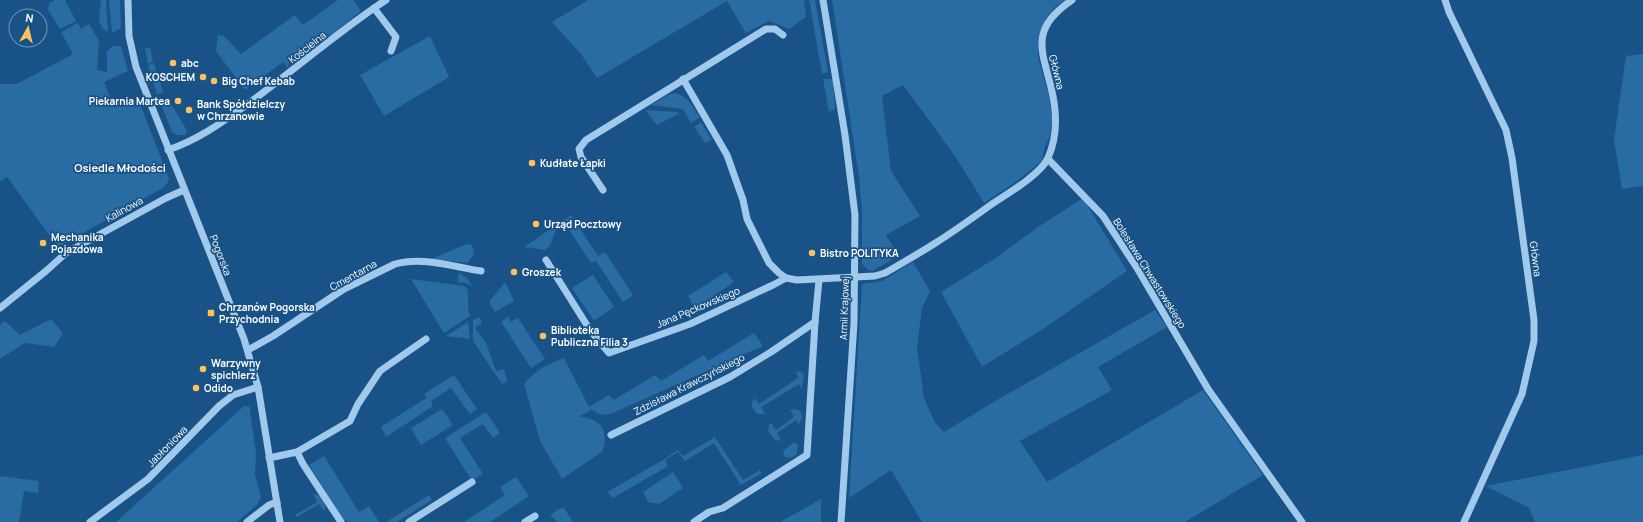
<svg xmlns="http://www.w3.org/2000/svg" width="1643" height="522" font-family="Manrope,sans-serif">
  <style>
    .green { fill: #296ba3 }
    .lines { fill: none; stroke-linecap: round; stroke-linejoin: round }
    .minor { stroke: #a0c9ec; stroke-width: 7 }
    .poi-dot { fill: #ffc15b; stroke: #195286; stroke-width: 1.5 }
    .labels { text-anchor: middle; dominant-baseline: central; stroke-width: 3.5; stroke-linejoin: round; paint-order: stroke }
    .street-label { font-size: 10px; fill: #fff; stroke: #195286 }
    .poi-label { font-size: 10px; font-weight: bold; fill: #fff; stroke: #195286; text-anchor: start }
    .neighbourhood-label { font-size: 11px; font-weight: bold; fill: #fff; stroke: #195286 }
  </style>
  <rect width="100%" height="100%" fill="#195286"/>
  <!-- green -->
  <g class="green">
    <path d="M55,0h10l11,21 -16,8 -12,-19 1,-7z"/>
    <path d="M101,0h5l2,32c-13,-6 -8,-20 -7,-32z"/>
    <path d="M109,0h11l1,28 -9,5z"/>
    <path d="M338,0h15l8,11 -30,24 -7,-1 -35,28 -1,6 -5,-6 -38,28 -29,-39 2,-16 6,1 17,18 54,-39 8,10z"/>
    <path d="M588,0h216l2,17 -17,12 -20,-8 -23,12 -19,-32 -130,77 -16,-24 -29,-32z"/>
    <path d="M809,0h6l13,72 -6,2z"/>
    <path d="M832,0h233l-9,6 -10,13 -7,19 -1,19 11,40 3,21 -2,18 -5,10 -3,15 -25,20 -33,22 -29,-47 -52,-71 -21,11 9,75 29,45 -34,19 13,21 -27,15 -5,-2 -5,-5v-52l-3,-35z"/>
    <path d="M78,23l3,6 8,-5 10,17 -2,29 10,2v-21l6,-5h8l7,25 -24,11 10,26 24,-9 31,80 -1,3 -5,6 -105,59 -51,-70 -7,5v-98h17l56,-30 -12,-22z"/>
    <path d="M430,36l19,41 -65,39 -24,-41z"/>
    <path d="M150,47l3,15 -5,2 -3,-15z"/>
    <path d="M1643,54v132l-21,3 -8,-49 12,-84z"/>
    <path d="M154,63l9,29 -6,3 -9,-30z"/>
    <path d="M823,79h10l2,30 -6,3z"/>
    <path d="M677,93l10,6 13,18 -9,6 -8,-14 -32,-4 19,-11z"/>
    <path d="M167,97l18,30 2,5 -2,3h-9l-4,-3 -12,-30z"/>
    <path d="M645,110l31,2 4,1 -23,12z"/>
    <path d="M701,122l11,18 -7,3 -11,-16z"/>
    <path d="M1083,198l44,73 -84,58 -61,38 -41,-75 56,-35 41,-30z"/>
    <path d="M571,215l27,41 7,-4 28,43 -10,7 -27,-41 -5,2 -28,-42z"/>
    <path d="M558,224l-8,22 -5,4 -21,-3z"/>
    <path d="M467,244l5,1 2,9 -7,9 -36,-4z"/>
    <path d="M913,262l17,29 -8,17 -5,39 7,51 11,25 9,9 53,-32 158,-90 12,17 -69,40 14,23 -92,51 27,41 156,-92 60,85 -78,47h-263l-31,-52 -42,28 13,-214 20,-3z"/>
    <path d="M726,272l8,10 -39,27 -7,-13z"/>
    <path d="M459,273l8,5 5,9 -5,-4 -10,-1z"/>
    <path d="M593,275l21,32 -20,14 -22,-33z"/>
    <path d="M411,279l53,7 4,4v18l2,8 -26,17z"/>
    <path d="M505,282l9,19 -19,11 -6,-10z"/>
    <path d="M508,316l3,6 7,-4 27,41 -14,9 -30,-46z"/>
    <path d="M479,317l3,6 -7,5 11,15 10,28 8,-2 3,12 -5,3 -29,-43v-21z"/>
    <path d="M51,319l12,14 -9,14 -29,-4 -25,16v-34l5,-4 15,14z"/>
    <path d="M468,322l2,17 -24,-3z"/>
    <path d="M754,333l9,13 -148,66c-11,4 -16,4 -25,-4l1,2 -11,6c4,2 14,3 18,7 9,7 7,19 5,28l-41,28 -22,-38 -16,-57c11,-14 24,-20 40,-26l25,49 20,-12 5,5 41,-25 6,6 43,-26 4,6z"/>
    <path d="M796,371l5,1 3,2 -2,16 -3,-6 -38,23 4,7h-8l-5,-7v-5l3,-4 4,6 39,-26z"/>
    <path d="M454,375l23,34 -7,5 -19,-26 -20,13 2,5 -47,31 -5,-10 45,-29 -1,-5z"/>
    <path d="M244,406l6,1v4l6,42 -1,22 6,22 -4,8 -20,17h-121z"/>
    <path d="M442,409l11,16 -32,20 -10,-17z"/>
    <path d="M793,409l6,1c4,5 4,10 -1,14l-2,-4 -19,13 4,7 -2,1 -5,-2 -6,-8 1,-6 2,-2 5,7 18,-13 -4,-7z"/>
    <path d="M486,412l14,21 -7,5 -10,-14 -23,14 23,36 -11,7 -27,-43z"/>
    <path d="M715,437l28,43 17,-10 2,3 -21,12 -27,-42 -29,18 -7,-9 -13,8 3,6 -55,32 -6,-6 56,-32 15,-10 5,6z"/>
    <path d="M793,443h3l2,2 -1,9 -6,4 -6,-1 -2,-3 1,-4z"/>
    <path d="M1643,455v67h-108l-6,-14 -43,-22z"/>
    <path d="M324,456l35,56 10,-6 10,16h-28l-8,-2 -34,-55z"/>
    <path d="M673,472l10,16 -24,16 -11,-2 -5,-10z"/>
    <path d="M0,476l39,5 -1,12 -14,-2 -5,31h-19z"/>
    <path d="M516,477l13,19 -39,26h-26l41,-27 -5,-8z"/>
    <path d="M313,494l8,2c3,5 6,10 3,15l-5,-7 -22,13 -2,-2 22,-13z"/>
    <path d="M429,495l3,5 -35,22h-11z"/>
    <path d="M821,499v23h-41z"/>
    <path d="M564,508l9,14h-15l-8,-7 9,-6z"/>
  </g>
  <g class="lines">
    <!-- minor -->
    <g class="minor">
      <path d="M128,0l1,36 7,31 108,272 14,48 22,135"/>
      <path d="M823,0l22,135 10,80 -1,108 -13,199"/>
      <path d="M1445,0l4,12 57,118 6,28 22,162v21l-12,53 -58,128"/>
      <path d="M374,8l22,29 -5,14"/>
      <path d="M683,79l44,76 16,45 4,19 22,44 10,10 7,5 11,2 78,-4 10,-3c17,-10 35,-20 52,-31 19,-12 37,-25 55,-38 15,-10 49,-30 56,-46 8,-18 9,-37 6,-56 -7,-45 -31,-69 18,-102"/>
      <path d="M168,150c29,-10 52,-26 77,-44 47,-34 92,-74 141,-106"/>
      <path d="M1048,159l55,57 34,52 71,121 94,133"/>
      <path d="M603,190l-22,-33 -2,-8 7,-9 180,-111h9l8,6"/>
      <path d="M546,260l44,70 19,23 81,-29 83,-39 13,-7"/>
      <path d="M0,308l46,-37 20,-18 100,-55 18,-8"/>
      <path d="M248,350l25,-14 71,-47 51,-25c28,-8 59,3 86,7"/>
      <path d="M611,435l119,-58 41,-25 44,-30"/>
      <path d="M297,452l6,12 38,58"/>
      <path d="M269,458l28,-6 53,-31 8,-17 22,-33 46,-32"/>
      <path d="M90,522l58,-43 71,-73 14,-11 25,-8"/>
      <path d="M247,522l22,-17 8,-3"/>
      <path d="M409,522l63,-40"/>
      <path d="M525,522l10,-6"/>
      <path d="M694,522l15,-10 14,-4 84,-53 8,-133 4,-42"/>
    </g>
  </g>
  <!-- markers -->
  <g class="poi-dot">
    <circle cx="173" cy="63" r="4"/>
    <circle cx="203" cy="77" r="4"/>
    <circle cx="214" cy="81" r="4"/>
    <circle cx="178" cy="101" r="4"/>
    <circle cx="189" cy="110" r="4"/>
    <circle cx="532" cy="163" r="4"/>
    <circle cx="536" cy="224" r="4"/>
    <circle cx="43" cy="243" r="4"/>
    <circle cx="812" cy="253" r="4"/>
    <circle cx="514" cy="272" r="4"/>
    <rect x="207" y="309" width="8" height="8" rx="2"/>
    <circle cx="543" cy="336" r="4"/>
    <circle cx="203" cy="369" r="4"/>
    <circle cx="196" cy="388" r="4"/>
  </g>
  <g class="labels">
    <!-- street labels -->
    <g class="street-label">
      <text transform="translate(307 47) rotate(-38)">Kościelna</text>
      <text transform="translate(1057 72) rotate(76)">Główna</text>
      <text transform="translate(124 209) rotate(-29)">Kalinowa</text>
      <text transform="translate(221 255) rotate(69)">Pogorska</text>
      <text transform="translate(1536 259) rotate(83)">Główna</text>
      <text transform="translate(1150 273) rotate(58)">Bolesława Chwastowskiego</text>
      <text transform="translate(353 275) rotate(-29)">Cmentarna</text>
      <text transform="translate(698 307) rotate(-23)">Jana Pęckowskiego</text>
      <text transform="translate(844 308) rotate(-88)">Armii Krajowej</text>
      <text transform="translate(689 384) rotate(-27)">Zdzisława Krawczyńskiego</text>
      <text transform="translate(167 446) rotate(-46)">Jabłoniowa</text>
    </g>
    <!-- poi labels -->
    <g class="poi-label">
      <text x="181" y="63">abc</text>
      <text x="195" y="77" text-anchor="end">KOSCHEM</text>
      <text x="222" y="81">Big Chef Kebab</text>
      <text x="170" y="101" text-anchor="end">Piekarnia Martea</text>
      <text x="197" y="104">Bank Spółdzielczy<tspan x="197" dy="12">w Chrzanowie</tspan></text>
      <text x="540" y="163">Kudłate Łapki</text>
      <text x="544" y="224">Urząd Pocztowy</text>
      <text x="51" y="237">Mechanika<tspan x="51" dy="12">Pojazdowa</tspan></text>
      <text x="820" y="253">Bistro POLITYKA</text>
      <text x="522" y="272">Groszek</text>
      <text x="219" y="307">Chrzanów Pogorska<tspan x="219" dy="12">Przychodnia</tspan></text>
      <text x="551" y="330">Biblioteka<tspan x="551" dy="12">Publiczna Filia 3</tspan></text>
      <text x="211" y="363">Warzywny<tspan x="211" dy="12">spichlerz</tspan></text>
      <text x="204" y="388">Odido</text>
    </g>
    <!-- neighbourhood labels -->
    <g class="neighbourhood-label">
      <text x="120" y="167">Osiedle Młodości</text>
    </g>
  </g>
  <!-- north arrow -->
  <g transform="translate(28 28) rotate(8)"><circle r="19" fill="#195286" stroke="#7597b6"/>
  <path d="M0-3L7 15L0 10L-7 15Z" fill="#ffc15b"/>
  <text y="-6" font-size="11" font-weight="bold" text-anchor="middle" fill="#ffffff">N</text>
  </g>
</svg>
